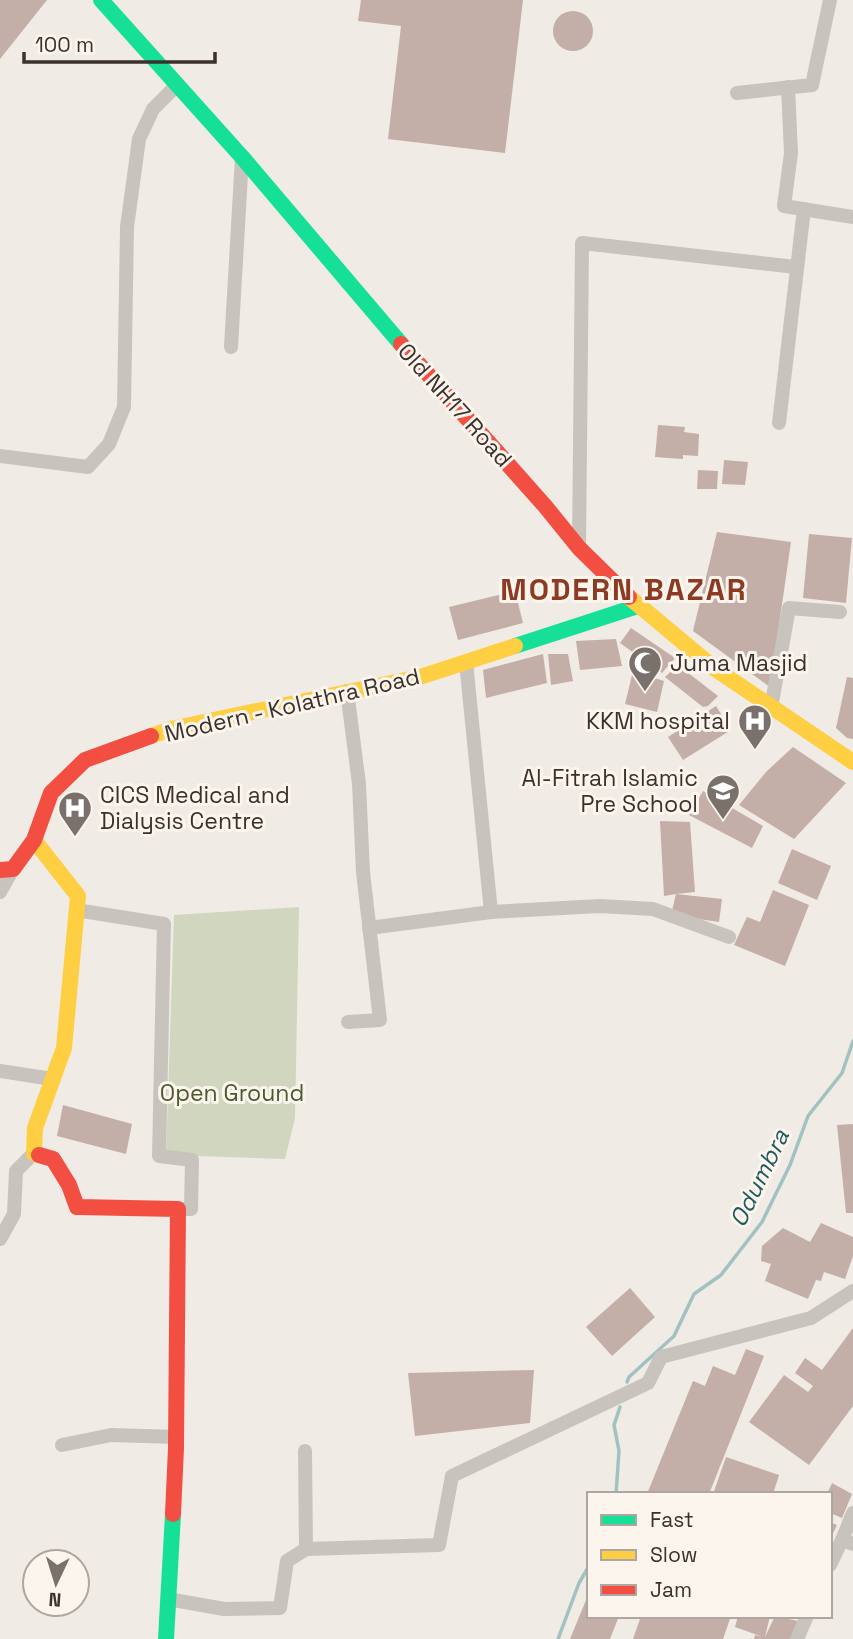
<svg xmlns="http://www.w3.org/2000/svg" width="853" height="1639" font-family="'Space Grotesk',sans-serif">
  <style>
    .green { fill: #d1d6bf }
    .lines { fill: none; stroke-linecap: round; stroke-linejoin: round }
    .stream { stroke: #a1c2c1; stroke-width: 3.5 }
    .building { fill: #c3afa7 }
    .street { stroke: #c9c3be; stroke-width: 14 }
    .fast { stroke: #16e098; stroke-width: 16 }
    .slow { stroke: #ffcf43; stroke-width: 16 }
    .jam { stroke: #f24e42; stroke-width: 16 }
    .labels { text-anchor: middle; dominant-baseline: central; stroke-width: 6; stroke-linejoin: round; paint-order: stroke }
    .street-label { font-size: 23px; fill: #3b302b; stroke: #fbf5ee }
    .poi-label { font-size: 23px; fill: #3b302b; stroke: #fbf5ee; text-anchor: start }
    .park-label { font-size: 23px; fill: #4a5a2e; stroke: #fbf5ee }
    .water-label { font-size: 24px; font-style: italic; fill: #1f5a5e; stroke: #fbf5ee }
    .district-label { font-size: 30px; font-weight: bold; letter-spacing: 2px; fill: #8c3b22; stroke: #fbf5ee }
  </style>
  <rect width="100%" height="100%" fill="#f0ebe5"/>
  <!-- green -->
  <path class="green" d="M299,907l-4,211 -10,41 -119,-4 8,-240z"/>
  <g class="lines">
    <!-- stream -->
    <g class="stream">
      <path d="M627,1382l2,-5 45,-41 20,-42 27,-19 41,-53 28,-57 18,-49 34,-43 11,-32"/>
      <path d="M616,1494l3,-43 -5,-26 6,-18"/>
      <path d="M558,1639l21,-56 10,-17"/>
    </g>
  </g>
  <!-- building -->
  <g class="building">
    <path d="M0,0h47l-47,59z"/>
    <path d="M361,0h162l-18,153 -117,-14 13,-113 -43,-5z"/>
    <circle cx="573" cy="31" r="20"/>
    <path d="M658,425l27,2 -1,5 15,2 -1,22 -15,-1v4l-28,-2z"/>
    <path d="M724,460l24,2 -3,23 -23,-1z"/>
    <path d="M698,470l20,1 -1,18h-20z"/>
    <path d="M717,532l74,10 -21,145 -77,-56z"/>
    <path d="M809,534l43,4 -6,65 -43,-5z"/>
    <path d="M515,591l8,32 -65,17 -9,-33z"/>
    <path d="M631,628l44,30 -13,15 -42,-30z"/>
    <path d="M616,639l6,27 -42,4 -4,-29z"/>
    <path d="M543,654l4,29 -61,15 -3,-28z"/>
    <path d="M548,654h20l5,27 -22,4z"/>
    <path d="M678,665l40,31 -10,10 -5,1 -38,-30z"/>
    <path d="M633,671l31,10 -7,31 -32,-8z"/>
    <path d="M847,677l6,1v61l-6,-1 -11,-10z"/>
    <path d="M716,706l15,24 -48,30 -15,-23z"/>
    <path d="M793,747l53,36 -52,56 -55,-34 27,-33z"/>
    <path d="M703,791l60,35 -11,22 -63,-33z"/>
    <path d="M660,821l30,1 5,70 -19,2 46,5 -3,23 -48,-7 5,-21 -12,2z"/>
    <path d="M792,849l39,17 -14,34 -39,-17z"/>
    <path d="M773,890l36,15 -24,61 -51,-21 13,-28 13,5z"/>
    <path d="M63,1105l69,19 -6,30 -69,-18z"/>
    <path d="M853,1124v89h-7l-9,-88z"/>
    <path d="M821,1223l32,14v19l-8,23 -21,-7 -3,9 -5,-1 -8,19 -43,-18 6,-17 -10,-3 1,-15 21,-18 27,14z"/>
    <path d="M630,1288l25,29 -43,39 -26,-29z"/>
    <path d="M853,1328v78l-44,59 -60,-43 35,-47 24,17 5,-6 -18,-13 10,-15 17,12z"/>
    <path d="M746,1349l18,7 -55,138h-62l46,-113 12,5 8,-20 22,9z"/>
    <path d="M534,1370l-4,53 -115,13 -7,-63z"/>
    <path d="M726,1457l53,18 -6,19h-60z"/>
    <path d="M832,1483l20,11 -10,24 -12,-5v-19h-3z"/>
    <path d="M830,1522l7,3 -7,15z"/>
    <path d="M589,1593v23h30l-9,23h-40z"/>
    <path d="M641,1616h90l-8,23h-90z"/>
    <path d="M738,1616h32l-5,21 10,-21 23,5 -8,18h-36l1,-4 8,2 -28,-10z"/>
  </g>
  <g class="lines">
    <!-- street -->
    <g class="street">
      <path d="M788,87l3,66 -7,53 69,11"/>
      <path d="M737,93l75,-8 18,-85"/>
      <path d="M231,347l11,-190"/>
      <path d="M779,423l25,-214"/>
      <path d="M0,456l88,11 21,-23 15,-37 3,-180 12,-88 14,-30 24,-24"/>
      <path d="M579,547l3,-304 214,24"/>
      <path d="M347,691l12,93 4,88 17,148 -32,2"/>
      <path d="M771,708l18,-100 51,4"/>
      <path d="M0,892l13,-23"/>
      <path d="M76,910l88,14 -5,232 33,4 -1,49h-13"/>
      <path d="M491,912l109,-6 53,3 76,28"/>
      <path d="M369,928l122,-16 -25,-250"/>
      <path d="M0,1071l52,8"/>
      <path d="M0,1239l14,-25 2,-43 18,-18"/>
      <path d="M62,1445l49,-10 66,2"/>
      <path d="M305,1451l1,98"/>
      <path d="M842,1540l11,-27"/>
      <path d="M830,1565l12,-25 11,4"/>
      <path d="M168,1599l56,10 56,-1 7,-47 19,-12 133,-4 13,-69 196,-93 13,-26 150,-39 42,-27"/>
      <path d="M797,1639l10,-23"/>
    </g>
    <!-- fast -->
    <g class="fast">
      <path d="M101,0l141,157 159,187"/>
      <path d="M515,646l123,-40"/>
      <path d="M166,1639l7,-125"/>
    </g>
    <!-- slow -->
    <g class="slow">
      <path d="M629,597l85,71 139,94"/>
      <path d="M151,736l20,-7 249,-52 95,-31"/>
      <path d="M34,840l44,56 -14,152 -29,80 -1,25 5,2"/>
    </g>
    <!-- jam -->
    <g class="jam">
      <path d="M401,344l144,162 34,42 50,49"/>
      <path d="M0,870l13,-1 21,-29 17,-47 34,-33 66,-24"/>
      <path d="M39,1155l14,4 16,26 8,22 101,2 -2,239 -3,66"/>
    </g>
  </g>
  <!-- icons -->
  <defs>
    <g id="mosque-pin" transform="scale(1.75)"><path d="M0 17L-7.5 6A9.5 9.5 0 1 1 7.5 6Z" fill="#7a716c" stroke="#fbf5ee"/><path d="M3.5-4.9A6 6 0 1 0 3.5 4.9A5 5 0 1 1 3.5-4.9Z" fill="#fff"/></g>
    <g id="hospital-pin" transform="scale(1.75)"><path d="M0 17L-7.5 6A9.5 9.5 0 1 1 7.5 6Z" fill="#7a716c" stroke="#fbf5ee"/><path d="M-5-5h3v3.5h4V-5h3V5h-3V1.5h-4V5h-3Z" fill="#fff"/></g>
    <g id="school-pin" transform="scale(1.75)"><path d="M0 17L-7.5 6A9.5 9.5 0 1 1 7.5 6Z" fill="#7a716c" stroke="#fbf5ee"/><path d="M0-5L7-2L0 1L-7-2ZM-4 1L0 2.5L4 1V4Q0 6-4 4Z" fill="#fff"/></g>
  </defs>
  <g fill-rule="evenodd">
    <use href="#mosque-pin" x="645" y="663"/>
    <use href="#hospital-pin" x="755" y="721"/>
    <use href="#school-pin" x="723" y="791"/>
    <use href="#hospital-pin" x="75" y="808"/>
  </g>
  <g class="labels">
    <!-- street labels -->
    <g class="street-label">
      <text transform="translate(455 405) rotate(48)">Old NH17 Road</text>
      <text transform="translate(292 705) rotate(-13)">Modern - Kolathra Road</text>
    </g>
    <!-- poi labels -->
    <g class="poi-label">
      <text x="670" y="663">Juma Masjid</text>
      <text x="730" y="721" text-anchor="end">KKM hospital</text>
      <text x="698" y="778" text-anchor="end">Al-Fitrah Islamic<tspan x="698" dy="26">Pre School</tspan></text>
      <text x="100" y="795">CICS Medical and<tspan x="100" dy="26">Dialysis Centre</tspan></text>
    </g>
    <!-- park labels -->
    <g class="park-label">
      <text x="232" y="1093">Open Ground</text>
    </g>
    <!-- water labels -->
    <g class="water-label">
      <text transform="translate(759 1178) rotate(-64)">Odumbra</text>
    </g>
    <!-- district labels -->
    <g class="district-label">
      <text x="624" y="589">MODERN BAZAR</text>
    </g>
  </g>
  <!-- legend -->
  <rect x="587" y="1492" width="245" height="126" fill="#fbf5ee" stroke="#aea6a0" stroke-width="2"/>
  <rect x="601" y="1515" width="35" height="10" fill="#16e098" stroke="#aea6a0" stroke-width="2"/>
  <text x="650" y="1527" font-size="21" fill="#3b302b">Fast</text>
  <rect x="601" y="1550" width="35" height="10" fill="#ffcf43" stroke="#aea6a0" stroke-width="2"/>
  <text x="650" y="1562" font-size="21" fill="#3b302b">Slow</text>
  <rect x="601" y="1585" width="35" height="10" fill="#f24e42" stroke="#aea6a0" stroke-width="2"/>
  <text x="650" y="1597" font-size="21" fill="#3b302b">Jam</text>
  <!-- north arrow -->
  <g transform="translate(56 1583) rotate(184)"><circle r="33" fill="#fbf5ee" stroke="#aea6a0" stroke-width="2"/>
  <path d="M0-5L12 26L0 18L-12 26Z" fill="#7a716c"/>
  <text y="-10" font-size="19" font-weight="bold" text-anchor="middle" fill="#3b302b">N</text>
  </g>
  <!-- scale -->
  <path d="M24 52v10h191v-10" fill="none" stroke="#3b302b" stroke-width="3.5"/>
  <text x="35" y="52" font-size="21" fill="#3b302b" stroke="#fbf5ee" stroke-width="5" paint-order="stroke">100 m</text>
</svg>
